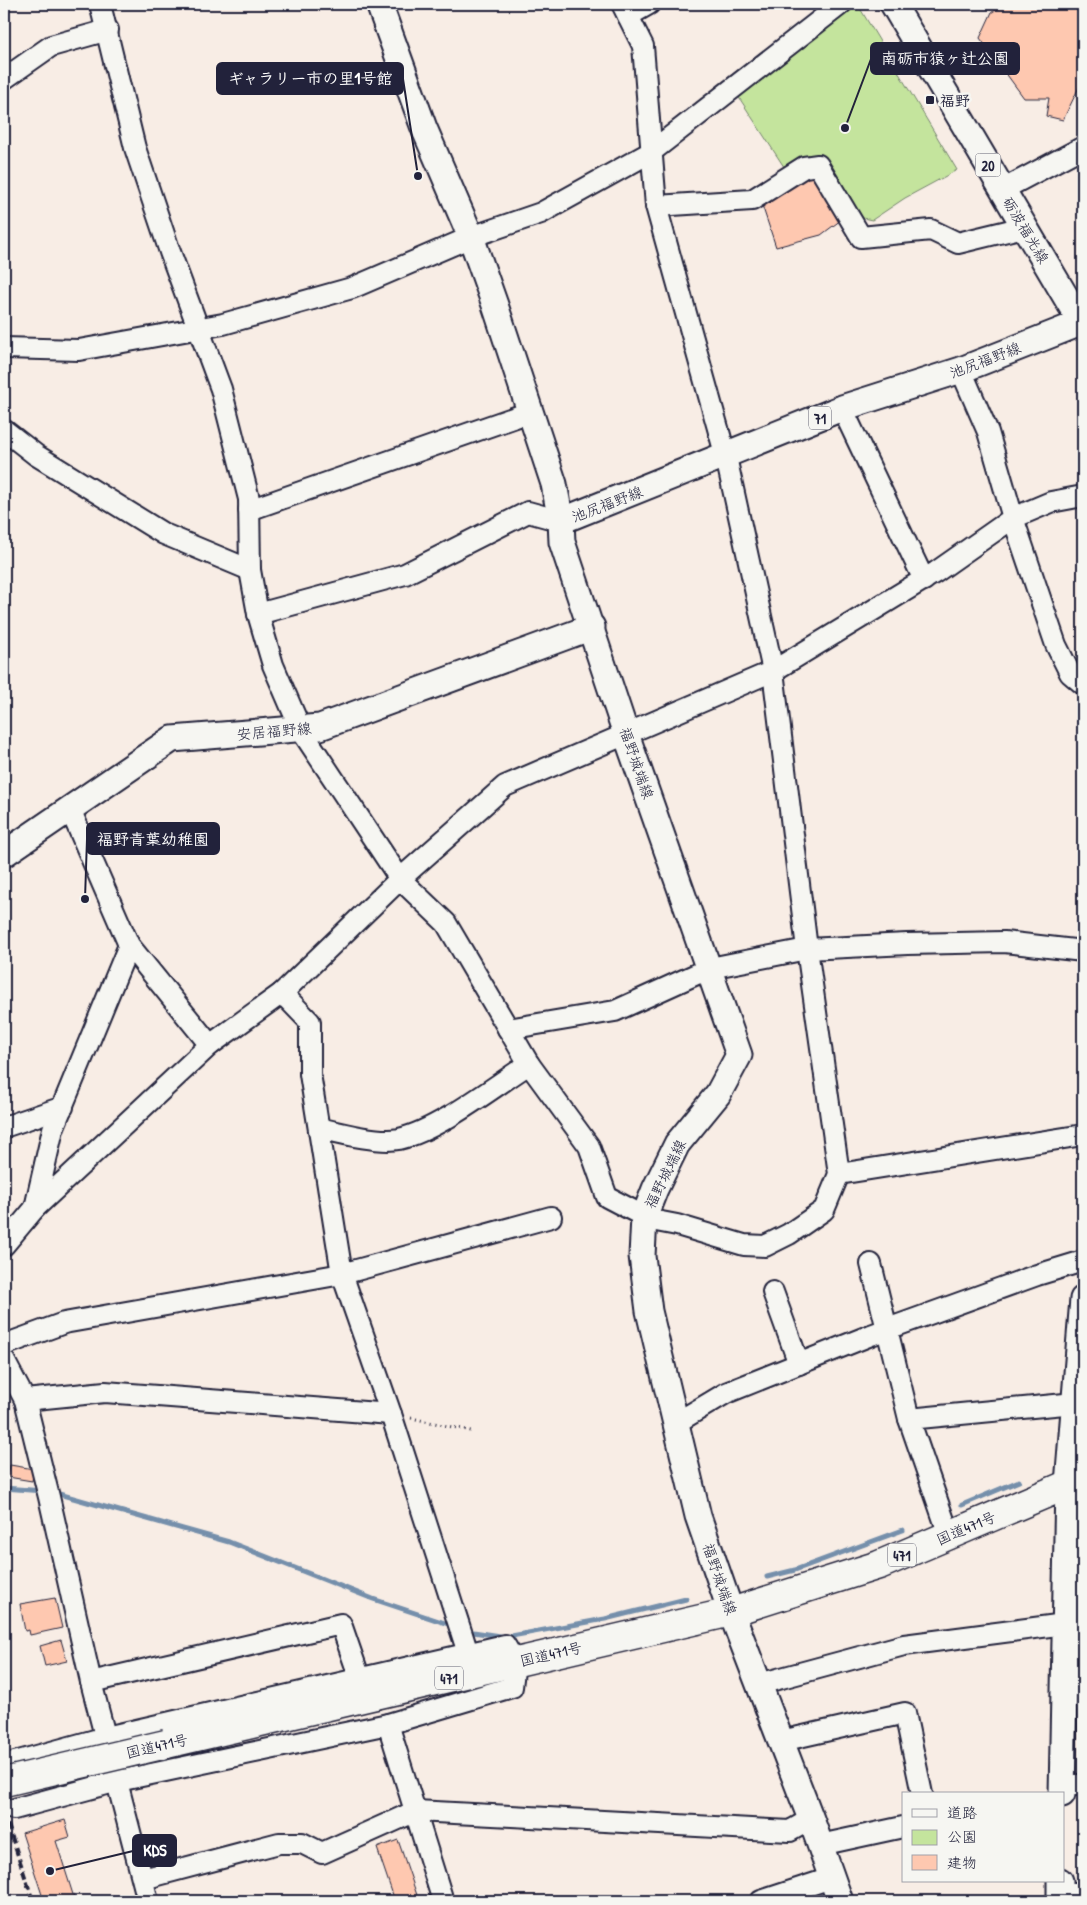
<svg xmlns="http://www.w3.org/2000/svg" width="1087" height="1905" font-family="'Patrick Hand','Klee One',sans-serif">
  <style>
    .green { fill: #c4e49d; stroke: #73836c }
    .lines { fill: none; stroke-linecap: round; stroke-linejoin: round }
    .stream { stroke: #748fab; stroke-width: 5 }
    .building { fill: #fec8b0; stroke: #22223b }
    .minor-casing { stroke: #22223b; stroke-width: 24 }
    .major-casing { stroke: #22223b; stroke-width: 29 }
    .highway-casing { stroke: #22223b; stroke-width: 31 }
    .path { stroke: #22223b; stroke-width: 3; stroke-dasharray: 1 4; stroke-linecap: butt }
    .minor { stroke: #f6f6f2; stroke-width: 20 }
    .major { stroke: #f6f6f2; stroke-width: 25 }
    .highway { stroke: #f6f6f2; stroke-width: 28 }
    .rail { stroke: #22223b; stroke-width: 4; stroke-dasharray: 8 4; stroke-linecap: butt }
    .highway-bridge-casing { stroke: #22223b; stroke-width: 31; stroke-linecap: butt }
    .highway-bridge { stroke: #f6f6f2; stroke-width: 28 }
    .poi-dot { fill: #22223b; stroke: #f6f6f2; stroke-width: 2 }
    .labels { text-anchor: middle; dominant-baseline: central; stroke-width: 5; stroke-linejoin: round; paint-order: stroke }
    .shield { fill: #f6f6f2; stroke: #626272; stroke-width: 1 }
    .shield-label { font-size: 14px; font-weight: bold; fill: #22223b }
    .poi-label { font-size: 15px; font-weight: bold; fill: #22223b; stroke: #f6f6f2; text-anchor: start }
    .street-label { font-size: 15px; fill: #22223b; stroke: #f6f6f2 }
    .leader { fill: none; stroke: #22223b; stroke-width: 2 }
    .callout-dot { fill: #22223b; stroke: #f6f6f2; stroke-width: 2 }
    .callout { fill: #22223b; stroke: #22223b; stroke-width: 2 }
    .callout-label { font-size: 16px; text-anchor: middle; font-weight: bold; fill: #fff }
  </style>
  <rect width="100%" height="100%" fill="#f8ede5"/>
  <filter id="ink" filterUnits="userSpaceOnUse"><feTurbulence type="fractalNoise" baseFrequency=".02" numOctaves="2"/><feDisplacementMap in="SourceGraphic" scale="10" xChannelSelector="R" yChannelSelector="G"/><feConvolveMatrix kernelMatrix="1 2 1 2 8 2 1 2 1" color-interpolation-filters="sRGB"/></filter>
  <g filter="url(#ink)">
    <!-- green -->
    <path class="green" d="M858,5l99,165 -52,28 -33,22 -14,-3 -70,-44 -50,-77z"/>
    <g class="lines">
      <!-- stream -->
      <g class="stream">
        <path d="M4,1488l39,3"/>
        <path d="M52,1492l177,50 144,57 75,25"/>
        <path d="M962,1505l57,-24"/>
        <path d="M767,1577l28,-7 108,-40"/>
        <path d="M467,1631l39,6 99,-18 81,-20"/>
        <path d="M801,1901l1,-3"/>
      </g>
    </g>
    <!-- building -->
    <g class="building">
      <path d="M1008,4h75v75l-20,41 -17,-4 3,-18h-25l-44,-60 12,-26z"/>
      <path d="M802,173l15,1 24,46 -20,15 -45,12 -16,-48z"/>
      <path d="M10,1465l24,4 -2,12 -24,-4z"/>
      <path d="M55,1598l7,30 -32,7 -1,-5 -4,1 -5,-27z"/>
      <path d="M61,1640l6,21 -22,5 -5,-20z"/>
      <path d="M65,1820l5,17 -14,4 19,60h-31l-22,-68z"/>
      <path d="M398,1840l21,61h-24l-18,-53z"/>
    </g>
    <g class="lines">
      <!-- minor casing -->
      <g class="minor-casing">
        <g id="minor">
          <path d="M100,4l35,144 35,104 51,137 28,110 1,71 8,44 15,51 28,65 99,149 46,44 83,141 60,82 18,51 44,23 26,5 67,20 21,1 24,-12 35,-24 15,-36 -32,-225 -34,-278 -47,-214 -70,-251 -13,-160 -21,-42"/>
          <path d="M628,16l21,-12"/>
          <path d="M4,79l47,-33 57,-16"/>
          <path d="M1002,190l81,-43"/>
          <path d="M656,206l96,-6 52,-33 14,-2 43,72 70,-7 27,13 66,-16"/>
          <path d="M4,348l75,2 144,-26 129,-36 119,-51 70,-24 110,-61 190,-148"/>
          <path d="M961,370l27,62 25,86 43,127 14,28 13,11"/>
          <path d="M842,408l82,172"/>
          <path d="M4,430l32,25 128,79 86,36"/>
          <path d="M249,510l281,-98"/>
          <path d="M258,614l147,-40 123,-62 33,9"/>
          <path d="M70,809l59,136 81,100"/>
          <path d="M282,993l28,29v52l32,200 49,140 77,239"/>
          <path d="M508,1029l107,-18 95,-43 97,-19 100,-5 97,-2 79,9"/>
          <path d="M4,1127l59,-20"/>
          <path d="M319,1128c21,5 59,15 80,11 40,-9 94,-52 130,-75"/>
          <path d="M839,1174l244,-39"/>
          <path d="M35,1208l18,-79 76,-184"/>
          <path d="M4,1245l31,-37 175,-163 72,-52 118,-114 105,-93 268,-115 163,-99 77,-54 38,-16 32,-6"/>
          <path d="M871,1264l38,155"/>
          <path d="M773,1292l26,72"/>
          <path d="M4,1345l60,-22 278,-49 209,-57"/>
          <path d="M4,1360l21,40 24,97 42,185 57,219"/>
          <path d="M25,1400l80,-8 286,22"/>
          <path d="M676,1423l50,-30 145,-58 166,-60 46,-14"/>
          <path d="M949,1535l-40,-116 166,-16"/>
          <path d="M91,1682l250,-58 19,55"/>
          <path d="M759,1684l145,-39 161,-21"/>
          <path d="M388,1724l55,177"/>
          <path d="M781,1741l124,-28 17,81"/>
          <path d="M4,1765l102,-28 399,-92 10,17 -3,25 -124,37 -270,57 -104,28"/>
          <path d="M1062,1785h21"/>
          <path d="M820,1845l83,-18"/>
          <path d="M143,1879l136,-36h23l20,10 94,-42 374,20 21,-12"/>
          <path d="M1060,1893h23"/>
          <path d="M761,1901l70,-23"/>
        </g>
      </g>
      <!-- major casing -->
      <g class="major-casing">
        <g id="major">
          <path d="M379,4l45,124 47,109 24,68 59,179 7,37 1,21 64,192 113,321 -21,39 -41,50 -22,45 -11,28 -2,39 7,55 49,205 33,96 80,207 29,82"/>
          <path d="M893,4l190,322"/>
          <path d="M561,521l281,-113 119,-38 122,-48"/>
          <path d="M4,854l168,-115 148,-12 272,-100"/>
          <path d="M1062,1794l6,-310 15,-185"/>
          <path d="M1060,1901v-20"/>
        </g>
      </g>
      <!-- highway casing -->
      <g class="highway-casing">
        <path id="highway" d="M166,1744l565,-132 148,-47 204,-87"/>
      </g>
      <!-- path -->
      <g class="path">
        <path d="M411,1418l60,13"/>
        <path d="M4,1875l8,26"/>
      </g>
      <!-- minor -->
      <use href="#minor" class="minor"/>
      <!-- major -->
      <use href="#major" class="major"/>
      <!-- highway -->
      <use href="#highway" class="highway"/>
      <!-- rail -->
      <path class="rail" d="M4,1813l29,88"/>
      <!-- highway-bridge casing -->
      <g class="highway-bridge-casing">
        <path id="highway-bridge" d="M4,1782l162,-38"/>
      </g>
      <!-- highway-bridge -->
      <use href="#highway-bridge" class="highway-bridge"/>
    </g>
  </g>
  <!-- markers -->
  <rect class="poi-dot" x="925" y="95" width="10" height="10" rx="2.5"/>
  <g class="labels">
    <!-- shield labels -->
    <g class="shield">
      <rect x="975.5" y="153.5" width="25" height="23" rx="4"/>
      <rect x="809" y="406.5" width="22" height="23" rx="4"/>
      <rect x="888" y="1543.5" width="28" height="23" rx="4"/>
      <rect x="435" y="1666.5" width="28" height="23" rx="4"/>
    </g>
    <g class="shield-label">
      <text x="988" y="165">20</text>
      <text x="820" y="418">71</text>
      <text x="902" y="1555">471</text>
      <text x="449" y="1678">471</text>
    </g>
    <!-- poi labels -->
    <g class="poi-label">
      <text x="940" y="100">福野</text>
    </g>
    <!-- street labels -->
    <g class="street-label">
      <text transform="translate(1026 230) rotate(59)">砺波福光線</text>
      <text transform="translate(985 360) rotate(-21)">池尻福野線</text>
      <text transform="translate(607 504) rotate(-21)">池尻福野線</text>
      <text transform="translate(274 731) rotate(-5)">安居福野線</text>
      <text transform="translate(637 763) rotate(71)">福野城端線</text>
      <text transform="translate(665 1174) rotate(-64)">福野城端線</text>
      <text transform="translate(966 1528) rotate(-23)">国道471号</text>
      <text transform="translate(720 1579) rotate(71)">福野城端線</text>
      <text transform="translate(551 1654) rotate(-13)">国道471号</text>
      <text transform="translate(157 1746) rotate(-13)">国道471号</text>
    </g>
  </g>
  <!-- callouts -->
  <path class="leader" d="M845 128L871 59M418 176L403 79M85 899L87 839M50 1871L133 1851"/>
  <g class="callout-dot">
    <circle cx="845" cy="128" r="5"/>
    <circle cx="418" cy="176" r="5"/>
    <circle cx="85" cy="899" r="5"/>
    <circle cx="50" cy="1871" r="5"/>
  </g>
  <g class="callout">
    <rect x="871" y="43" width="148" height="31" rx="5"/>
    <rect x="217" y="63" width="186" height="31" rx="5"/>
    <rect x="87" y="823" width="132" height="31" rx="5"/>
    <rect x="133" y="1835" width="43" height="31" rx="5"/>
  </g>
  <g class="callout-label">
    <text x="945" y="64">南砺市猿ヶ辻公園</text>
    <text x="310" y="84">ギャラリー市の里1号館</text>
    <text x="153" y="845">福野青葉幼稚園</text>
    <text x="155" y="1856">KDS</text>
  </g>
  <!-- margin -->
  <rect width="1087" height="1905" fill="none" stroke="#f6f6f2" stroke-width="20"/>
  <rect x="10" y="10" width="1067" height="1885" fill="none" stroke="#22223b" stroke-width="2" filter="url(#ink)"/>
  <!-- legend -->
  <rect x="902" y="1792" width="162" height="90" fill="#f6f6f2" stroke="#a1a1a9"/>
  <rect x="912" y="1809" width="25" height="8" fill="#f6f6f2" stroke="#a1a1a9"/>
  <text x="947" y="1818" font-size="15" fill="#22223b">道路</text>
  <rect x="912" y="1830" width="25" height="15" fill="#c4e49d" stroke="#a1a1a9"/>
  <text x="947" y="1842" font-size="15" fill="#22223b">公園</text>
  <rect x="912" y="1855" width="25" height="15" fill="#fec8b0" stroke="#a1a1a9"/>
  <text x="947" y="1868" font-size="15" fill="#22223b">建物</text>
</svg>
